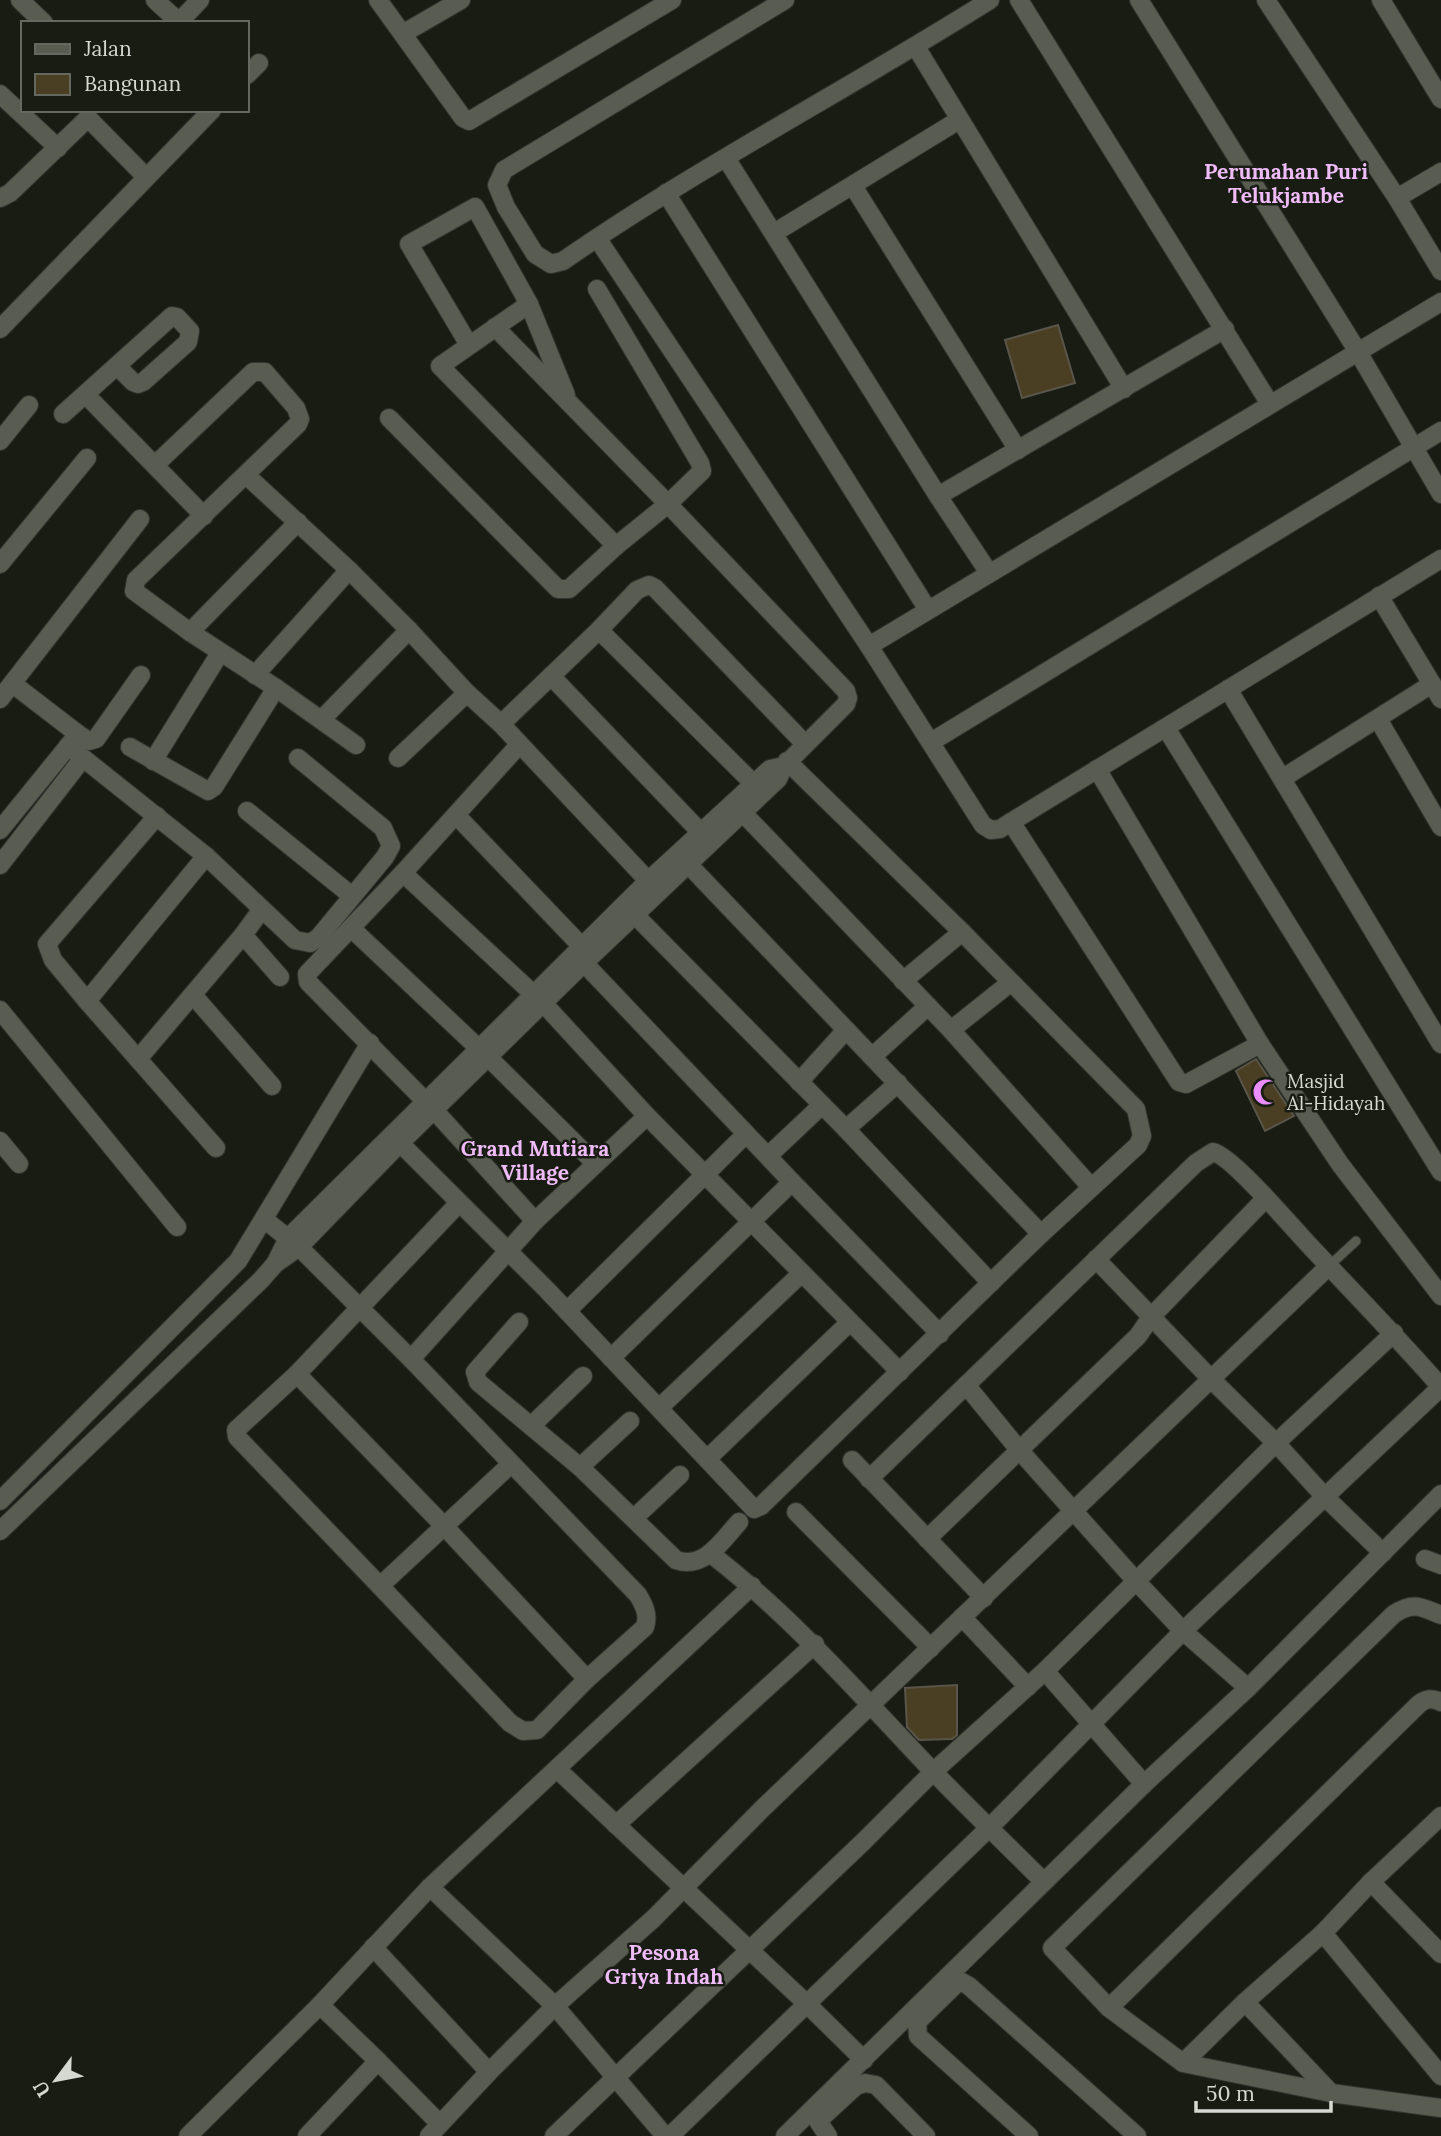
<svg xmlns="http://www.w3.org/2000/svg" width="1441" height="2136" font-family="Lora,serif">
  <style>
    .building { fill: #4a3f22; stroke: #59554a; stroke-width: 2 }
    .lines { fill: none; stroke-linecap: round; stroke-linejoin: round }
    .lane-casing { stroke: #333530; stroke-width: 11 }
    .street-casing { stroke: #333530; stroke-width: 20 }
    .lane { stroke: #585c51; stroke-width: 9 }
    .street { stroke: #585c51; stroke-width: 18 }
    .labels { text-anchor: middle; dominant-baseline: central; stroke-width: 5; stroke-linejoin: round; paint-order: stroke }
    .poi-label { font-size: 19px; fill: #d6d9d2; stroke: #191c13; text-anchor: start }
    .neighbourhood-label { font-size: 21px; font-weight: bold; fill: #efbbf8; stroke: #191c13 }
  </style>
  <rect width="100%" height="100%" fill="#191c13"/>
  <!-- building -->
  <g class="building">
    <path d="M1058,325l17,58 -53,15 -17,-58z"/>
    <path d="M1256,1059l38,57 -29,15 -29,-60z"/>
    <path d="M957,1685v50l-5,4 -33,1 -12,-13 -2,-39z"/>
  </g>
  <g class="lines">
    <!-- lane casing -->
    <g class="lane-casing">
      <path id="lane" d="M1329,1266l27,-25"/>
    </g>
    <!-- street casing -->
    <g class="street-casing">
      <g id="street">
        <path d="M20,0l24,23"/>
        <path d="M155,0l24,22"/>
        <path d="M378,0l85,118 6,3 203,-121"/>
        <path d="M785,0l-281,170 -7,15 9,22 29,47 16,10 12,-3c137,-95 286,-172 427,-261"/>
        <path d="M1019,0l251,404"/>
        <path d="M1139,0l219,352 83,142"/>
        <path d="M1266,0l131,198 44,73"/>
        <path d="M1381,0l60,99"/>
        <path d="M178,23l22,-23"/>
        <path d="M404,33l57,-33"/>
        <path d="M916,47l208,342"/>
        <path d="M247,75l12,-12"/>
        <path d="M0,94l58,54"/>
        <path d="M726,158l212,338 51,77"/>
        <path d="M853,186l165,264"/>
        <path d="M666,193l262,417"/>
        <path d="M0,198l10,-5 78,-75 58,59"/>
        <path d="M1397,198l44,-26"/>
        <path d="M774,233l185,-113"/>
        <path d="M597,238l272,408 114,179 8,5 9,-1 11,-7 430,-263"/>
        <path d="M529,304l37,91"/>
        <path d="M495,327l173,177 34,-33 -2,-8 -103,-174"/>
        <path d="M0,329l212,-219"/>
        <path d="M469,345l-60,-101 66,-37 54,97 -89,62 176,180"/>
        <path d="M86,395l118,121"/>
        <path d="M63,414l109,-98 5,1 13,14 -2,11 -45,40 -5,2 -5,-2 -16,-16"/>
        <path d="M389,418l169,171h11l47,-43 52,-42 178,187 2,7 -2,6 -62,62"/>
        <path d="M0,441l29,-36"/>
        <path d="M156,464l97,-92h12l31,36 4,11 -2,5 -162,156 -2,11 56,41 86,56 80,57"/>
        <path d="M246,475l103,95 60,60 58,63 34,31 153,163"/>
        <path d="M938,496l287,-167"/>
        <path d="M0,564l87,-106"/>
        <path d="M1379,596l62,103"/>
        <path d="M599,630l164,163"/>
        <path d="M190,632l108,-110"/>
        <path d="M869,646l572,-344"/>
        <path d="M255,675l94,-105"/>
        <path d="M551,676l158,165"/>
        <path d="M1228,689l213,355"/>
        <path d="M0,699l140,-180"/>
        <path d="M322,719l87,-89"/>
        <path d="M1378,719l63,108"/>
        <path d="M501,724l98,-94 38,-40 12,-5 6,3 150,156"/>
        <path d="M1166,728l275,444"/>
        <path d="M78,734l11,7 7,-2 45,-64"/>
        <path d="M931,742l510,-311"/>
        <path d="M519,745l-116,128 -96,101 1,8 126,128 101,111"/>
        <path d="M68,746l138,110 89,84 15,3 8,-5 67,-81 6,-11 -8,-18 -85,-70"/>
        <path d="M130,747l78,44 6,-4 62,-99"/>
        <path d="M398,758l69,-65"/>
        <path d="M153,761l67,-108"/>
        <path d="M784,766l-6,13 -194,184 -184,180 -101,104 -24,17 13,-26 360,-357 122,-112z"/>
        <path d="M1097,769l163,275 80,120 101,132"/>
        <path d="M1283,778l149,-94"/>
        <path d="M247,811l105,85"/>
        <path d="M743,813l208,217 140,157"/>
        <path d="M456,815l133,139"/>
        <path d="M157,816l-110,128 6,16 34,41 129,147"/>
        <path d="M1011,822l168,260 7,2 74,-40"/>
        <path d="M0,830l78,-96 -65,-50"/>
        <path d="M688,864l353,370"/>
        <path d="M0,865l83,-107"/>
        <path d="M403,873l141,131 103,112 253,256"/>
        <path d="M634,914l212,215 145,154"/>
        <path d="M351,928l138,130 106,105"/>
        <path d="M243,935l37,42"/>
        <path d="M584,963l208,219 148,152"/>
        <path d="M903,981l59,-49"/>
        <path d="M193,995l79,91"/>
        <path d="M87,1001l119,-145"/>
        <path d="M0,1010l177,217"/>
        <path d="M951,1030l59,-47"/>
        <path d="M873,1056l55,-50"/>
        <path d="M138,1059l105,-124 19,-26"/>
        <path d="M799,1082l47,-52"/>
        <path d="M846,1129l52,-46"/>
        <path d="M0,1141l19,23"/>
        <path d="M400,1143l147,147 207,219 7,-3 280,-272 97,-89 4,-9 -6,-27 -174,-177 -175,-171"/>
        <path d="M768,1156l54,-51"/>
        <path d="M459,1203l-162,171 -61,56 1,7 143,149 131,-122"/>
        <path d="M265,1220l34,27 112,112 227,236c6,10 11,20 7,32l-58,52 -50,51 -14,1 -13,-8 -130,-137"/>
        <path d="M1096,1259l115,120 65,64 49,54 58,56"/>
        <path d="M567,1311l179,-177"/>
        <path d="M519,1322l-44,50 3,10 102,85 96,93c28,10 46,-19 63,-38"/>
        <path d="M611,1358l181,-176"/>
        <path d="M411,1359l124,-138 112,-105"/>
        <path d="M297,1374l148,153 142,152"/>
        <path d="M966,1385l54,66 116,130 47,50 65,57"/>
        <path d="M660,1407l142,-134"/>
        <path d="M531,1426l52,-50"/>
        <path d="M707,1459l143,-137"/>
        <path d="M852,1460l132,138"/>
        <path d="M580,1467l50,-46"/>
        <path d="M869,1479l327,-316 17,-11c19,4 79,75 96,93 44,47 89,93 132,142"/>
        <path d="M0,1501l238,-240 132,-218"/>
        <path d="M796,1512l135,136"/>
        <path d="M634,1518l46,-43"/>
        <path d="M0,1531l261,-251 14,-16"/>
        <path d="M927,1539l211,-203 13,-19 114,-118"/>
        <path d="M711,1554c79,61 144,135 213,208 39,41 80,80 120,120"/>
        <path d="M1425,1559l16,6"/>
        <path d="M1441,1615c-20,-8 -27,-14 -47,-1l-342,334 57,60 74,55 148,30 110,15"/>
        <path d="M962,1617l66,70"/>
        <path d="M1045,1671l99,113"/>
        <path d="M558,1770l249,234 57,56"/>
        <path d="M616,1825l199,-181"/>
        <path d="M1371,1882l70,72"/>
        <path d="M430,1887l125,119 110,130"/>
        <path d="M1323,1933l118,143"/>
        <path d="M373,1947l116,125"/>
        <path d="M1245,2002l86,91"/>
        <path d="M320,2005l58,56 62,63"/>
        <path d="M1109,2008l310,-304c8,-6 13,-6 22,-2"/>
        <path d="M1183,2063l62,-61 78,-69 48,-51 70,-66"/>
        <path d="M188,2136l132,-131 110,-118 322,-301"/>
        <path d="M307,2136l71,-75"/>
        <path d="M429,2136l60,-64 66,-66 98,-87 109,-110 567,-543"/>
        <path d="M554,2136l309,-294 70,-70 112,-101 231,-228 118,-110"/>
        <path d="M670,2136l319,-308 194,-197 258,-244"/>
        <path d="M785,2136l359,-352 104,-96 193,-194"/>
        <path d="M828,2136l-10,-15 38,-35 9,-3 11,2 50,51"/>
        <path d="M1029,2136l-111,-100 -1,-14 39,-38 6,-2 7,4 168,150"/>
      </g>
    </g>
    <!-- lane -->
    <use href="#lane" class="lane"/>
    <!-- street -->
    <use href="#street" class="street"/>
  </g>
  <!-- icons -->
  <defs>
    <g id="mosque-bare" transform="scale(2.1)"><path d="M3.5-4.9A6 6 0 1 0 3.5 4.9A5 5 0 1 1 3.5-4.9Z" fill="#eb8dfc" stroke="#191c13" stroke-width="2.5" paint-order="stroke"/></g>
  </defs>
  <g fill-rule="evenodd">
    <use href="#mosque-bare" x="1266" y="1092"/>
  </g>
  <g class="labels">
    <!-- poi labels -->
    <g class="poi-label">
      <text x="1287" y="1081">Masjid<tspan x="1287" dy="22">Al-Hidayah</tspan></text>
    </g>
    <!-- neighbourhood labels -->
    <g class="neighbourhood-label">
      <text x="1286" y="171">Perumahan Puri<tspan x="1286" dy="24">Telukjambe</tspan></text>
      <text x="535" y="1148">Grand Mutiara<tspan x="535" dy="24">Village</tspan></text>
      <text x="664" y="1952">Pesona<tspan x="664" dy="24">Griya Indah</tspan></text>
    </g>
  </g>
  <!-- legend -->
  <rect x="21" y="21" width="228" height="91" fill="#191c13" stroke="#65685f" stroke-width="2"/>
  <rect x="35" y="44" width="35" height="10" fill="#585c51" stroke="#65685f" stroke-width="2"/>
  <text x="84" y="56" font-size="21" fill="#d6d9d2">Jalan</text>
  <rect x="35" y="74" width="35" height="21" fill="#4a3f22" stroke="#65685f" stroke-width="2"/>
  <text x="84" y="91" font-size="21" fill="#d6d9d2">Bangunan</text>
  <!-- north arrow -->
  <g transform="translate(56 2080) rotate(238)" stroke="#191c13" stroke-width="5" paint-order="stroke">
  <path d="M0-5L12 26L0 18L-12 26Z" fill="#d6d9d2"/>
  <text y="-10" font-size="19" font-weight="bold" text-anchor="middle" fill="#d6d9d2">U</text>
  </g>
  <!-- scale -->
  <path d="M1196 2101v10h135v-10" fill="none" stroke="#d6d9d2" stroke-width="3.5"/>
  <text x="1206" y="2101" font-size="21" fill="#d6d9d2" stroke="#191c13" stroke-width="5" paint-order="stroke">50 m</text>
</svg>
